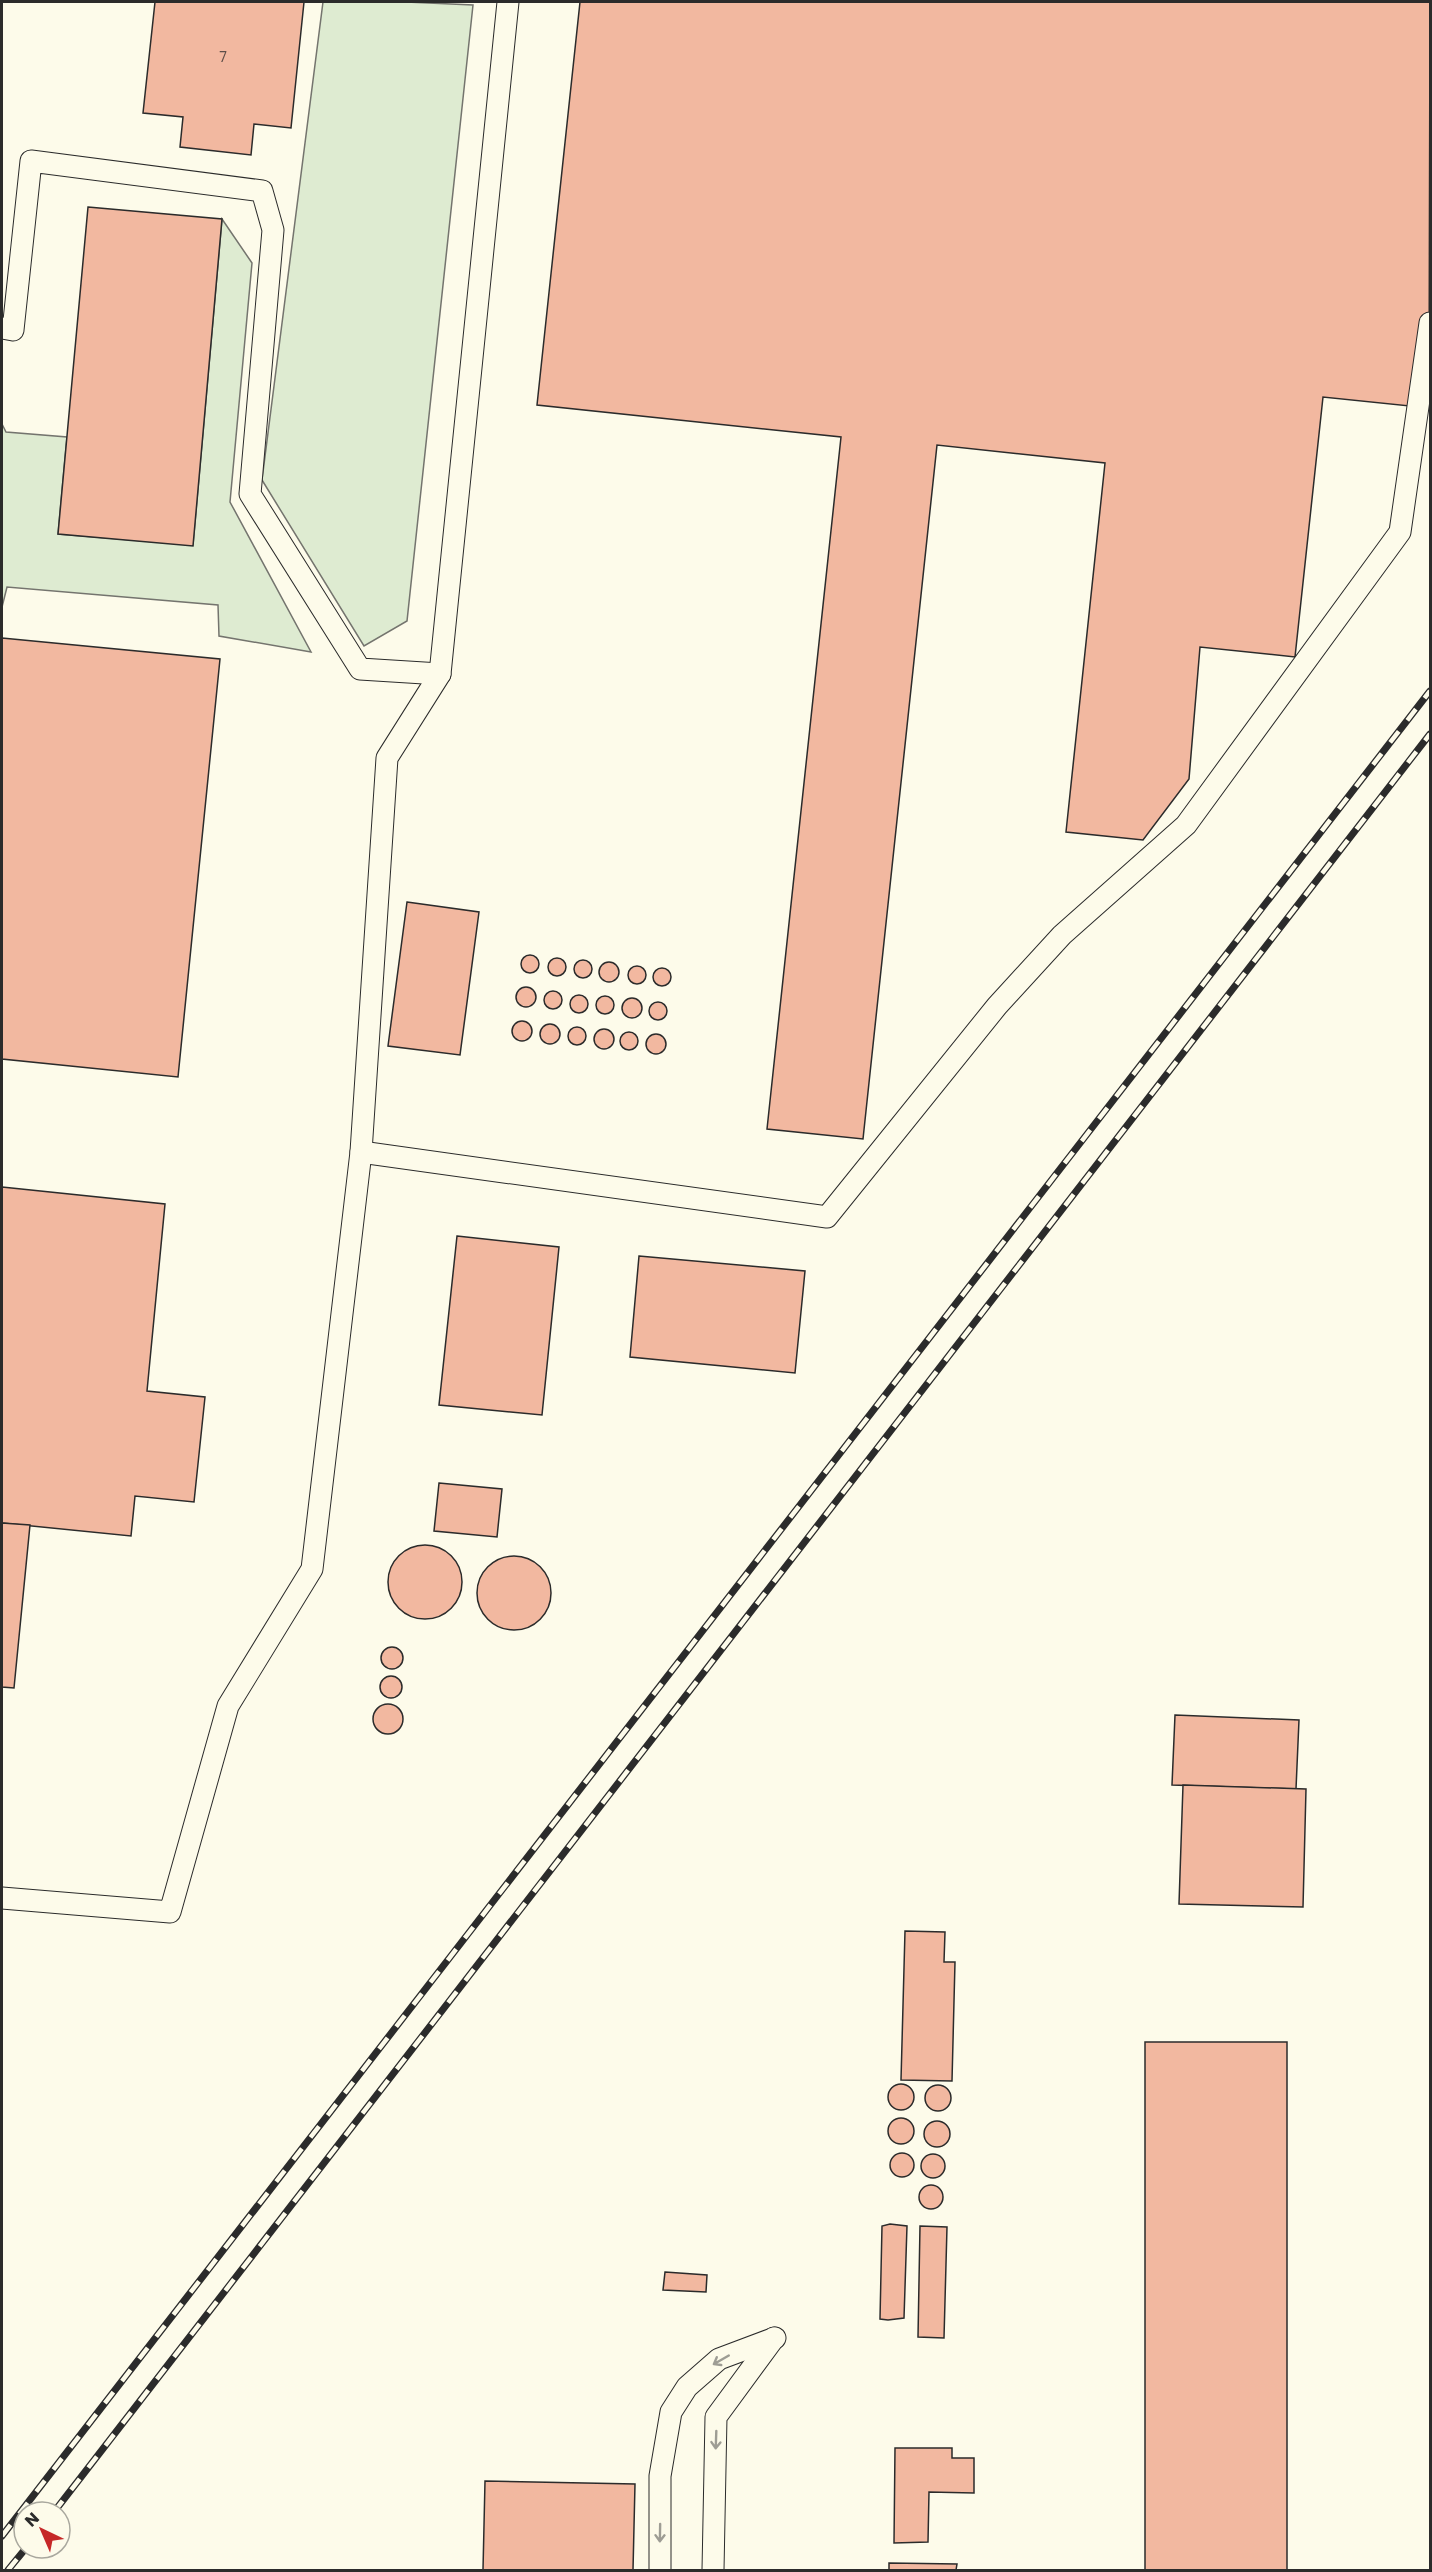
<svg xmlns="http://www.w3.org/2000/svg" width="1432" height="2572" font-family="Poppins,sans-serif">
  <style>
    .green { fill: #deebd1; stroke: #74746e; stroke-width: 1.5 }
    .building { fill: #f2b8a0; stroke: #2b2b2b; stroke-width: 1.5 }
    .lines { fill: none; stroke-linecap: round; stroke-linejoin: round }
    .service-casing { stroke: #2b2b2b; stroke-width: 23 }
    .service { stroke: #fdfbea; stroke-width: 21 }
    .rail-casing { stroke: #2b2b2b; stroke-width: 7 }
    .rail { stroke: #fdfbea; stroke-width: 4.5; stroke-dasharray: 14; stroke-linecap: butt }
    .oneway { stroke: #9e9d94 }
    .labels { text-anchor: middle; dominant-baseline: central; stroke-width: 4.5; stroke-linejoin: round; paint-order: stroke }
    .number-label { font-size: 14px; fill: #5d4e48 }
  </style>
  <rect width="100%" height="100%" fill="#fdfbea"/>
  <!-- green -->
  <g class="green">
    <path d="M323,2h83l67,3 -66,616 -43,25 -102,-166z"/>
    <path d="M222,219l30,44 -22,239 81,150 -92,-16 -1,-31 -211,-18 -5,20v-183l4,8 61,5 -9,97 135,11z"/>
  </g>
  <!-- building -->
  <g class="building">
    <path d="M155,2h149l-13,126 -37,-4 -3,31 -71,-8 3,-30 -40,-4z"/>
    <path d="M580,2h850l-1,406 -106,-11 -28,260 -95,-10 -11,132 -46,61 -77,-8 39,-369 -168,-18 -74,694 -96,-10 74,-692 -304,-32z"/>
    <path d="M88,207l134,12 -29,327 -135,-12z"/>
    <path d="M2,638l218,21 -42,418 -176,-18z"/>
    <path d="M407,902l72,10 -19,143 -72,-9z"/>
    <circle cx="530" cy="964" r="9"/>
    <circle cx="557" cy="967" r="9"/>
    <circle cx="583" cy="969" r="9"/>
    <circle cx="609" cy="972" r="10"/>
    <circle cx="637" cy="975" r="9"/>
    <circle cx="662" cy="977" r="9"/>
    <circle cx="526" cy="997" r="10"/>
    <circle cx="553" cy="1000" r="9"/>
    <circle cx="579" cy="1004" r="9"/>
    <circle cx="605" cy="1005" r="9"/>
    <circle cx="632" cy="1008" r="10"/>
    <circle cx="658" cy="1011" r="9"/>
    <circle cx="522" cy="1031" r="10"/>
    <circle cx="550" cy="1034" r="10"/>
    <circle cx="577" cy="1036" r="9"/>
    <circle cx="604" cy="1039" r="10"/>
    <circle cx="629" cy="1041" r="9"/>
    <circle cx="656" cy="1044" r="10"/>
    <path d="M2,1187l163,17 -18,187 58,6 -11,105 -59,-6 -4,40 -129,-13z"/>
    <path d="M457,1236l102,11 -17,168 -103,-10z"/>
    <path d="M639,1256l166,15 -10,102 -165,-16z"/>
    <path d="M439,1483l63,6 -5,48 -63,-6z"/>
    <path d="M2,1523l28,2 -16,163 -12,-1z"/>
    <circle cx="425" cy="1582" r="37"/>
    <circle cx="514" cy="1593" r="37"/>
    <circle cx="392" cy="1658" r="11"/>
    <circle cx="391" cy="1687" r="11"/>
    <circle cx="388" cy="1719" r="15"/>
    <path d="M1175,1715l124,5 -3,69 -124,-4z"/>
    <path d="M1183,1785l123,4 -3,118 -124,-3z"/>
    <path d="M905,1931l40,1 -1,30h11l-3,119 -51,-1z"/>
    <rect x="1145" y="2042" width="142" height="528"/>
    <circle cx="901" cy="2097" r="13"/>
    <circle cx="938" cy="2098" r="13"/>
    <circle cx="901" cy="2131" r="13"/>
    <circle cx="937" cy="2134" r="13"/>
    <circle cx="902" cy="2165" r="12"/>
    <circle cx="933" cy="2166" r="12"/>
    <circle cx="931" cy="2197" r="12"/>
    <path d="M890,2224l17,2 -3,92 -16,2 -8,-1 2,-93z"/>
    <path d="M920,2226l27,1 -3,111 -26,-1z"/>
    <path d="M665,2272l42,3 -1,17 -43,-2z"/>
    <path d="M895,2448h57v10h22v35l-45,-1 -1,50 -34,1z"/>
    <path d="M485,2481l150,3 -2,86h-150z"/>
    <path d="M889,2563l68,1 -1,6h-67z"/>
  </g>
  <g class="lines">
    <!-- service casing -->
    <g class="service-casing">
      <g id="service">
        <path d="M2,328l11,2 18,-169 231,30 11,39 -23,264 110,175 80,5"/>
        <path d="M361,1152l466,65 170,-211 65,-71 124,-110 214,-293 30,-209"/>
        <path d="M2,1898l168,14 58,-206 84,-137 49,-417 26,-394 53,-84 68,-672"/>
        <path d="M660,2570v-94l11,-64 16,-25 32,-28 56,-21"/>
        <path d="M713,2570l3,-153 58,-79"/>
      </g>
    </g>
    <!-- service -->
    <use href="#service" class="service"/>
    <!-- rail casing -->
    <g class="rail-casing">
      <g id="rail">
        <path d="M54,2512l1376,-1778"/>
        <path d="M2,2536l1428,-1845"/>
        <path d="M8,2570l18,-22"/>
      </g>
    </g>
    <!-- rail -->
    <use href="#rail" class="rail"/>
  </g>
  <!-- one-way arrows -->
  <defs><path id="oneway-shaft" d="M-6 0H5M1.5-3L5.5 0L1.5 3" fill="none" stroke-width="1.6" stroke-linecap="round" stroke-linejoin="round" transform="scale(1.5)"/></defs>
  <g class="oneway">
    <use href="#oneway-shaft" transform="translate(721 2360) rotate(150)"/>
    <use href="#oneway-shaft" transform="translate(716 2440) rotate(92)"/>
    <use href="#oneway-shaft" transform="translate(660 2533) rotate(91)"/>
  </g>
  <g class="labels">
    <!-- number labels -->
    <g class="number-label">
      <text x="223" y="57">7</text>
    </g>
  </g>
  <!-- border -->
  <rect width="1432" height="2572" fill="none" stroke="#2b2b2b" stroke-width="6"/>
  <!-- north arrow -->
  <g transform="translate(42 2530) rotate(316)"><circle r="28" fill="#fdfbea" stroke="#a9a89e" stroke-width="1.5"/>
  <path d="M0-4.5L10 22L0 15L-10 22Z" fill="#c62828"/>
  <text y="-9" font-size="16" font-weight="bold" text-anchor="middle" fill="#2b2b2b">N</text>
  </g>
</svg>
